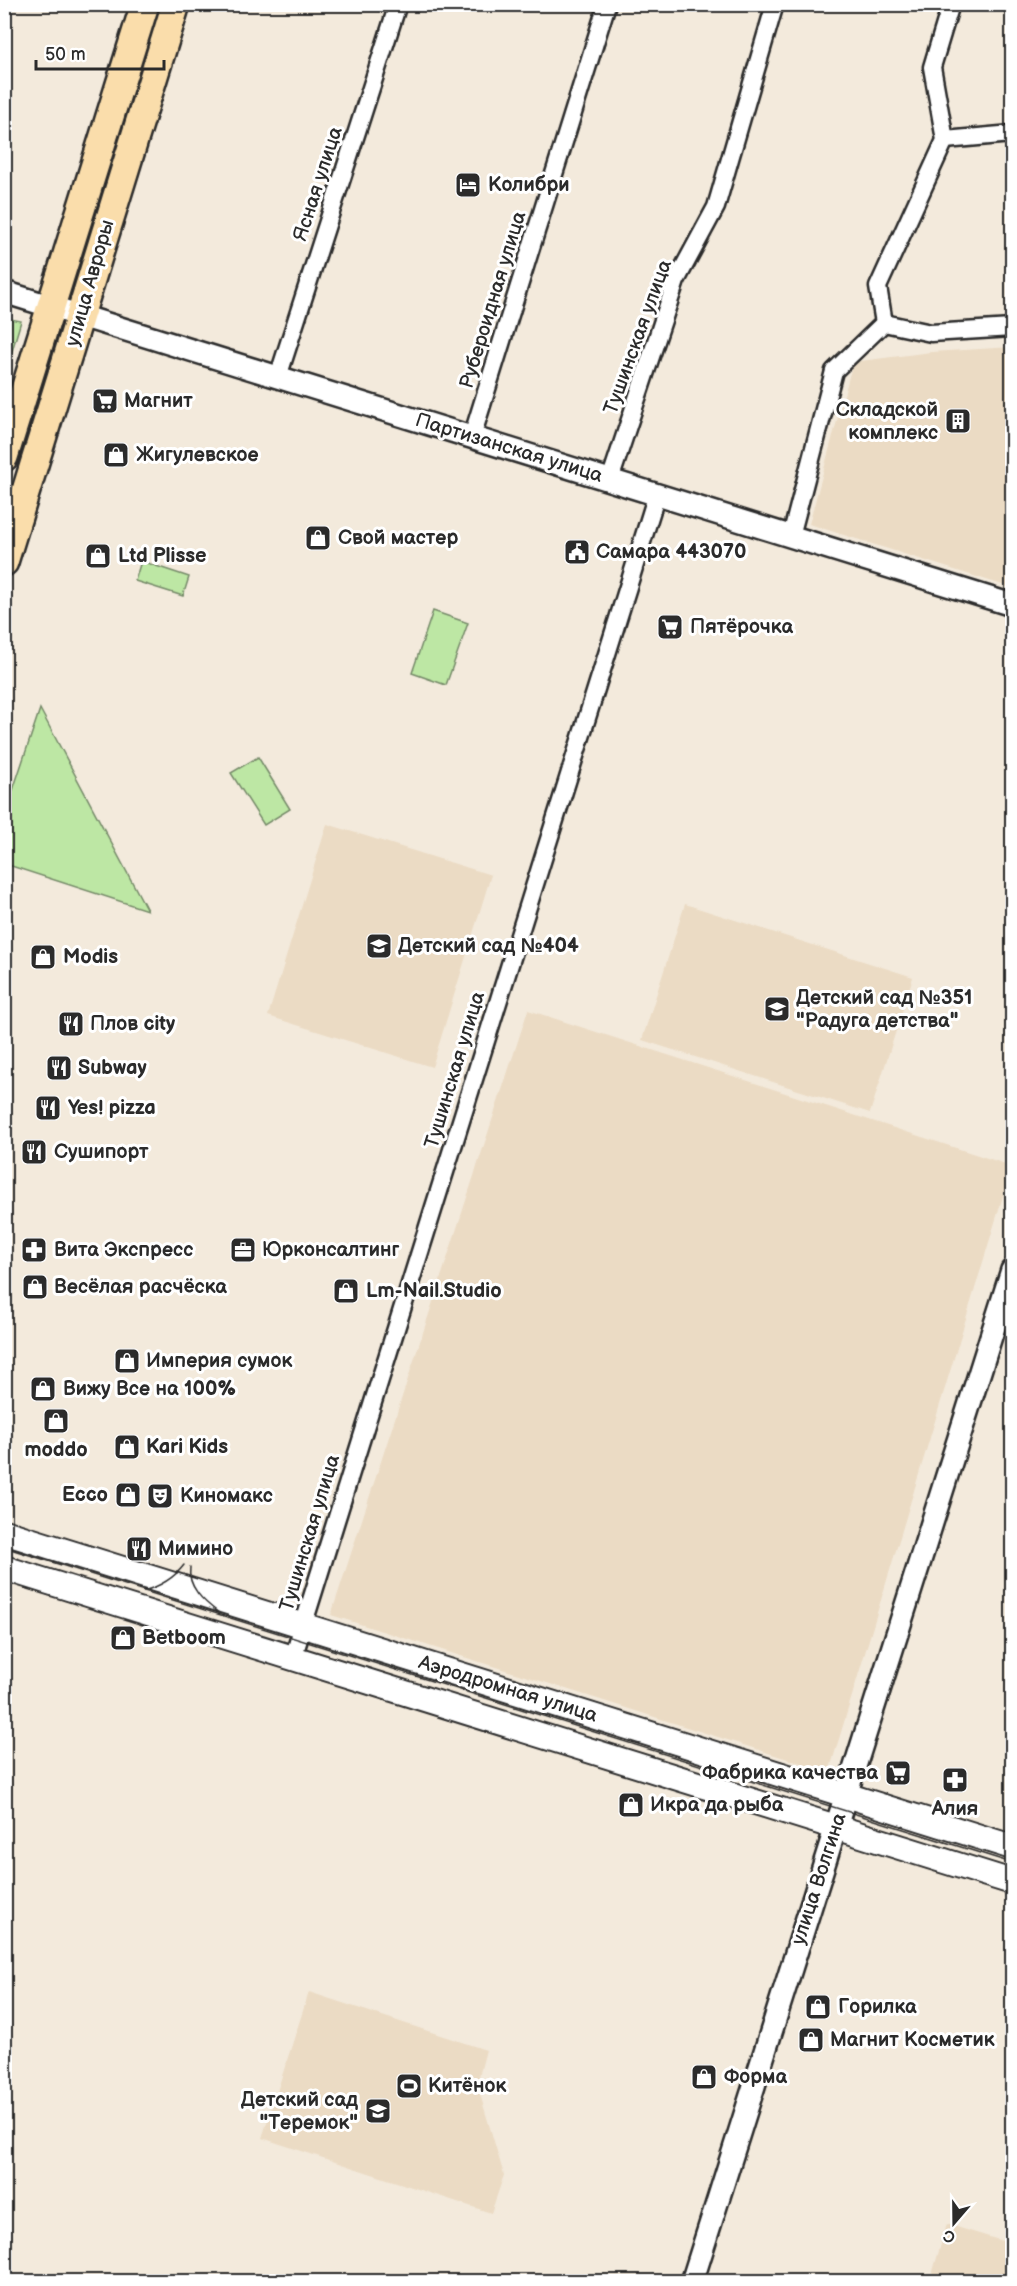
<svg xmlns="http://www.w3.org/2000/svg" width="1017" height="2286" font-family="'Balsamiq Sans',sans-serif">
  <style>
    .built { fill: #ebdbc4 }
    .green { fill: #bde7a4; stroke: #748968; stroke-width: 1.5 }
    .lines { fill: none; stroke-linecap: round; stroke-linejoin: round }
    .minor-casing { stroke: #2b2b2b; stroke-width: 21 }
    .tertiary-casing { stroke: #2b2b2b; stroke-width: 26 }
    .secondary-casing { stroke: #2b2b2b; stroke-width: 28 }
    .primary-casing { stroke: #2b2b2b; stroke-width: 32 }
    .minor { stroke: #fff; stroke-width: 16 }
    .tertiary { stroke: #fff; stroke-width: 21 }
    .secondary { stroke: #fff; stroke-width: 24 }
    .primary { stroke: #faddab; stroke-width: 27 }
    .tram { stroke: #2b2b2b; stroke-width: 1.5 }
    .labels { text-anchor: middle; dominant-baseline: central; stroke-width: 6; stroke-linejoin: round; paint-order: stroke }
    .street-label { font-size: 20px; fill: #2b2b2b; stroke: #fff }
    .poi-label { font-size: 20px; font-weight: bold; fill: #2b2b2b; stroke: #fff; text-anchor: start }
  </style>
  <rect width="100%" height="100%" fill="#f3eadc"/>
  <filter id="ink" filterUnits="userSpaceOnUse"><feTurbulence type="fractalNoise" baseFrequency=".0167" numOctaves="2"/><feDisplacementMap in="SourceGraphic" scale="12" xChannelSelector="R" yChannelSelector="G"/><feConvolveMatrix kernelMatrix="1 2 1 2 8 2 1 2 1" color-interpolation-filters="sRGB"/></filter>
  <g filter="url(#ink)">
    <!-- built -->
    <g class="built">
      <path d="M1012,347v241l-203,-64 44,-162 78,-10z"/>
      <path d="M327,824l164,51 -59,192 -164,-51z"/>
      <path d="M685,904l228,73 -43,136 -228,-73z"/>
      <path d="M528,1010l484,156 -183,606 -498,-157z"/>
      <path d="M309,1992l177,58 -9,34 27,91 -13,38 -229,-75z"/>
      <path d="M947,2224l65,20v37h-82z"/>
    </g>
    <!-- green -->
    <g class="green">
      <path d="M5,318l16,3 -16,53 -1,-56z"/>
      <path d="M141,561l48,16 -6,19 -48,-15z"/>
      <path d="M433,611l35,12 -22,62 -34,-12z"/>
      <path d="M40,709l107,201 -142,-46v-50z"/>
      <path d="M258,757l32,52 -26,16 -33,-52z"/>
    </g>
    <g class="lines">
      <!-- minor casing -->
      <g class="minor-casing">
        <g id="minor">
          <path d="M945,140l67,-6"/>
          <path d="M884,323l-6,-36 67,-147 -13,-73 19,-63"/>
          <path d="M884,323l47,10 81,-5"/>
          <path d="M278,377l120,-373"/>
          <path d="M472,437l135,-433"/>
          <path d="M610,480l66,-199 40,-74 59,-203"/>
          <path d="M791,536l43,-165 50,-48"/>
          <path d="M293,1658l364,-1164"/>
        </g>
      </g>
      <!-- tertiary casing -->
      <g class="tertiary-casing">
        <g id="tertiary">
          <path d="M4,292l1008,313"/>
          <path d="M692,2282l320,-1012"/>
        </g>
      </g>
      <!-- secondary casing -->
      <g class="secondary-casing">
        <g id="secondary">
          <path d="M4,1532l1008,315"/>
          <path d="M4,1568l1008,314"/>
        </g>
      </g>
      <!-- primary casing -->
      <g class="primary-casing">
        <g id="primary">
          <path d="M4,457l141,-453"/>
          <path d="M4,562l172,-558"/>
        </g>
      </g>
      <!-- minor -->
      <use href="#minor" class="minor"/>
      <!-- tertiary -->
      <use href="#tertiary" class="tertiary"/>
      <!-- secondary -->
      <use href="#secondary" class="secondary"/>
      <!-- primary -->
      <use href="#primary" class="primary"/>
      <!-- tram -->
      <g class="tram">
        <path d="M4,1547l1008,316"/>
        <path d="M190,1567c-3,20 14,35 29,46"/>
        <path d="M143,1591c15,-4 31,-13 41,-26"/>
      </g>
    </g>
  </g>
  <!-- icons -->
  <defs>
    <g id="hotel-square" transform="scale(1.35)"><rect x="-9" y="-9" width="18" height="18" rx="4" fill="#2b2b2b" stroke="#fff"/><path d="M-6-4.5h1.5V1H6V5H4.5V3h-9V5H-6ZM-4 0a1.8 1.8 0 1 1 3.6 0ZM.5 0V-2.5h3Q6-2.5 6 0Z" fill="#fff"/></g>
    <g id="supermarket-square" transform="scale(1.35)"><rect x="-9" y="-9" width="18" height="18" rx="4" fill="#2b2b2b" stroke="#fff"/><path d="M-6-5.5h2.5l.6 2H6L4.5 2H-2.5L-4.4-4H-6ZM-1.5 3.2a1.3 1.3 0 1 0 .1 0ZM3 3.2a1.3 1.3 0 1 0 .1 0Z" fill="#fff"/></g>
    <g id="building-square" transform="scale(1.35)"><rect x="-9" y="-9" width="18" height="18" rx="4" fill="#2b2b2b" stroke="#fff"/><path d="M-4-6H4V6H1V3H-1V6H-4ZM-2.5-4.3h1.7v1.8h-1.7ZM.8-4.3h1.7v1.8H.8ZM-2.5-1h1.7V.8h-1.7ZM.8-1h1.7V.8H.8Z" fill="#fff"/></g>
    <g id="shop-square" transform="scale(1.35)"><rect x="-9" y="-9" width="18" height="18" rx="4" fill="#2b2b2b" stroke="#fff"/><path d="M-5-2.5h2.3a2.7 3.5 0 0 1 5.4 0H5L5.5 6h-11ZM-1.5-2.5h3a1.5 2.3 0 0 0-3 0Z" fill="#fff"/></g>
    <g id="civic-square" transform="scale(1.35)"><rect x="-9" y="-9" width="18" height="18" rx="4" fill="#2b2b2b" stroke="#fff"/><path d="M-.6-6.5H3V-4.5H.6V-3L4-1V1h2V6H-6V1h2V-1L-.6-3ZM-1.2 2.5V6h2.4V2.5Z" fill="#fff"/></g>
    <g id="school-square" transform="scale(1.35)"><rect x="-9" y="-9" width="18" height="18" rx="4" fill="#2b2b2b" stroke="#fff"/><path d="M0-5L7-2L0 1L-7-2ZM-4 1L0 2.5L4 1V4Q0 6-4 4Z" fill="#fff"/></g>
    <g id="restaurant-square" transform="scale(1.35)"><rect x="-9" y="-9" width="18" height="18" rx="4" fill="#2b2b2b" stroke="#fff"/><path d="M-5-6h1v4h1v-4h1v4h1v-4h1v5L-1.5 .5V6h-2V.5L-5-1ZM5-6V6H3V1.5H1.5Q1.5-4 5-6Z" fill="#fff"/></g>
    <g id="pharmacy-square" transform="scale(1.35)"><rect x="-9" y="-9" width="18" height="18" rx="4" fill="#2b2b2b" stroke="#fff"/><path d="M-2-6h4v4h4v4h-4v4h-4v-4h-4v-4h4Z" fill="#fff"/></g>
    <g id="office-square" transform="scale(1.35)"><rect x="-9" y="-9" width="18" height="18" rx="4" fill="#2b2b2b" stroke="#fff"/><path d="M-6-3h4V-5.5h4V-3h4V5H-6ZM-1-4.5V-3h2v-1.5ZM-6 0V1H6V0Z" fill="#fff"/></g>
    <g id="theatre-square" transform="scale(1.35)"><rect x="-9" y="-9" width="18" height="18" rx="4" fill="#2b2b2b" stroke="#fff"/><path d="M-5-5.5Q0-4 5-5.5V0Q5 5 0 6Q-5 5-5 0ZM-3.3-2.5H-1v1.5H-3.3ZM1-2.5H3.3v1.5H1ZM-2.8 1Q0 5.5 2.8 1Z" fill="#fff"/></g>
    <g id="stadium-square" transform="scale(1.35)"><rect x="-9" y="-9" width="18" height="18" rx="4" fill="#2b2b2b" stroke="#fff"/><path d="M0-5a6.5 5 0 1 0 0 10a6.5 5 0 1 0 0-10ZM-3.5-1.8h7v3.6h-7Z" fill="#fff"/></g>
  </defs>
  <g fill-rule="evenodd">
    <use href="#hotel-square" x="468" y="185"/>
    <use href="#supermarket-square" x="105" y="401"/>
    <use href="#building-square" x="958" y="421"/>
    <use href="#shop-square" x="116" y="455"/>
    <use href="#shop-square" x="318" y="538"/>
    <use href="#civic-square" x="577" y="552"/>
    <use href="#shop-square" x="98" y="556"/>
    <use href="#supermarket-square" x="670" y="627"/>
    <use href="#school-square" x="379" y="946"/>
    <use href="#shop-square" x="43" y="957"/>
    <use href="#school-square" x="777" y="1009"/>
    <use href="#restaurant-square" x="71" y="1024"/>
    <use href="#restaurant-square" x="59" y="1068"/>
    <use href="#restaurant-square" x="48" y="1108"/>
    <use href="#restaurant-square" x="34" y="1152"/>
    <use href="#pharmacy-square" x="34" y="1250"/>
    <use href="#office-square" x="243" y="1250"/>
    <use href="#shop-square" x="35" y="1287"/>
    <use href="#shop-square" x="346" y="1291"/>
    <use href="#shop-square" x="127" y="1361"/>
    <use href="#shop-square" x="43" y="1389"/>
    <use href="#shop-square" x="56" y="1421"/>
    <use href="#shop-square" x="127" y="1447"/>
    <use href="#shop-square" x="128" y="1495"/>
    <use href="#theatre-square" x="160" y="1496"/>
    <use href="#restaurant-square" x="139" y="1549"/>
    <use href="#shop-square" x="123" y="1638"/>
    <use href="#supermarket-square" x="898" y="1773"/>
    <use href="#pharmacy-square" x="955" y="1780"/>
    <use href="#shop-square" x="631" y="1805"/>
    <use href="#shop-square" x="818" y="2007"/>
    <use href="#shop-square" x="811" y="2040"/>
    <use href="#shop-square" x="704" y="2077"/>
    <use href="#stadium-square" x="409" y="2086"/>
    <use href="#school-square" x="378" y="2111"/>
  </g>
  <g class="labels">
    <!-- street labels -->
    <g class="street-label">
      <text transform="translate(318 184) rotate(-72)">Ясная улица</text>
      <text transform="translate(90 283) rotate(-74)">улица Авроры</text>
      <text transform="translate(493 300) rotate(-73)">Рубероидная улица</text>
      <text transform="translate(638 337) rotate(-70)">Тушинская улица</text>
      <text transform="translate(509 448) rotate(17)">Партизанская улица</text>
      <text transform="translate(455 1070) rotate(-73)">Тушинская улица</text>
      <text transform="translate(310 1533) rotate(-73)">Тушинская улица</text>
      <text transform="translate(508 1689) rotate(17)">Аэродромная улица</text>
      <text transform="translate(819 1879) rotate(-72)">улица Волгина</text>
    </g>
    <!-- poi labels -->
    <g class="poi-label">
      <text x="488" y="185">Колибри</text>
      <text x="124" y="401">Магнит</text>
      <text x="938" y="410" text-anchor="end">Складской<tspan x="938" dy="23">комплекс</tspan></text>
      <text x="136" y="455">Жигулевское</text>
      <text x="338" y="538">Свой мастер</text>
      <text x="596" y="552">Самара 443070</text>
      <text x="118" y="556">Ltd Plisse</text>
      <text x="690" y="627">Пятёрочка</text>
      <text x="398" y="946">Детский сад №404</text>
      <text x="63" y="957">Modis</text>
      <text x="796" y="998">Детский сад №351<tspan x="796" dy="23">"Радуга детства"</tspan></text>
      <text x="90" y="1024">Плов city</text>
      <text x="78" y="1068">Subway</text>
      <text x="68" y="1108">Yes! pizza</text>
      <text x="54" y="1152">Сушипорт</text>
      <text x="54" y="1250">Вита Экспресс</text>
      <text x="262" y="1250">Юрконсалтинг</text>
      <text x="54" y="1287">Весёлая расчёска</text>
      <text x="366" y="1291">Lm-Nail.Studio</text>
      <text x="146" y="1361">Империя сумок</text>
      <text x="63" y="1389">Вижу Все на 100%</text>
      <text x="146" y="1447">Kari Kids</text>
      <text x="56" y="1450" text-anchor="middle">moddo</text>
      <text x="108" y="1495" text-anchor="end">Ecco</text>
      <text x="180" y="1496">Киномакс</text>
      <text x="158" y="1549">Мимино</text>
      <text x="142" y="1638">Betboom</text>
      <text x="878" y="1773" text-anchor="end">Фабрика качества</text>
      <text x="650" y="1805">Икра да рыба</text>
      <text x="955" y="1809" text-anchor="middle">Алия</text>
      <text x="838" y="2007">Горилка</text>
      <text x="830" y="2040">Магнит Косметик</text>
      <text x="724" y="2077">Форма</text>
      <text x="428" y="2086">Китёнок</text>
      <text x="358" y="2100" text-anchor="end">Детский сад<tspan x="358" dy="23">"Теремок"</tspan></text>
    </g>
  </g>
  <!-- margin -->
  <rect width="1017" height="2286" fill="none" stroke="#fff" stroke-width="24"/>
  <rect x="12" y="12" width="993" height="2262" fill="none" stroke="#2b2b2b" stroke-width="2" filter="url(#ink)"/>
  <!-- north arrow -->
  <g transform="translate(954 2223) rotate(200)" stroke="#ffffff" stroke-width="4.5" paint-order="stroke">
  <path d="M0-4.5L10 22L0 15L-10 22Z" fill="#2b2b2b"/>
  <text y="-9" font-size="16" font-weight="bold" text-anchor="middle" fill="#2b2b2b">С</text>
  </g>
  <!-- scale -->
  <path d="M36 60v9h128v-9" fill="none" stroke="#2b2b2b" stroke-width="3"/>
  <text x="45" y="60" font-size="18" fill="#2b2b2b" stroke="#ffffff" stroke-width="4.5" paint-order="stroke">50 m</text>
</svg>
